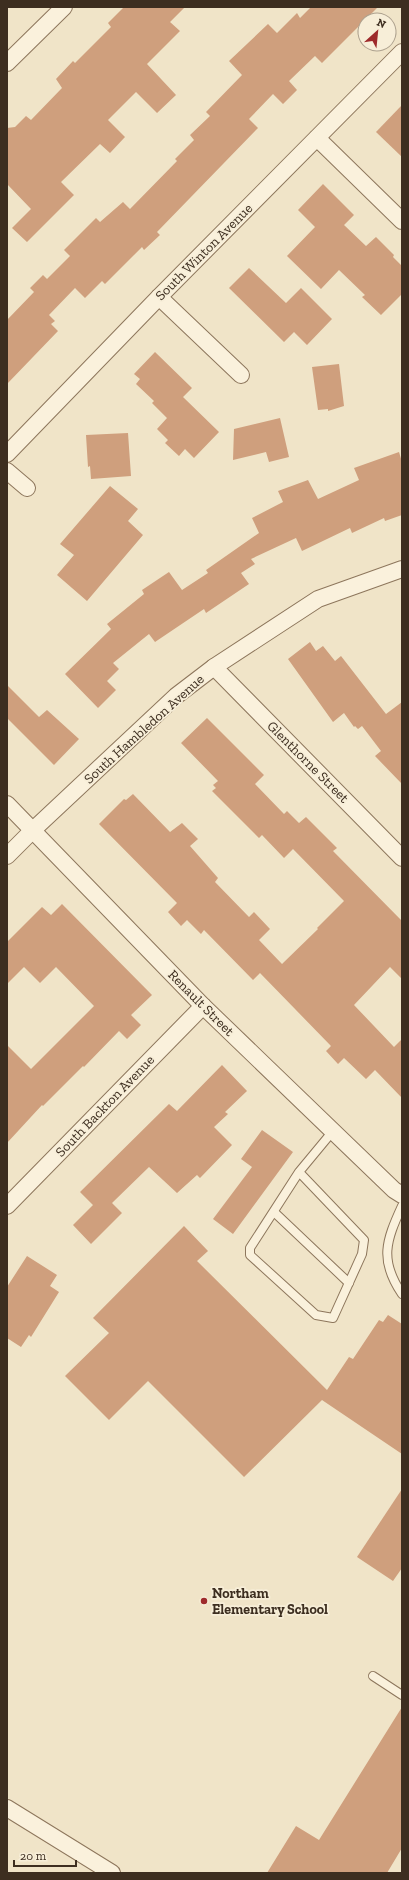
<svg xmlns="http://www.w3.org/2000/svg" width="409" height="1880" font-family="'Zilla Slab',serif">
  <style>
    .building { fill: #cf9f7d }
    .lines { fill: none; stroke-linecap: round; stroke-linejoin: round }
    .lane-casing { stroke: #8d765c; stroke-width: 10 }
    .street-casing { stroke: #8d765c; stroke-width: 18 }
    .lane { stroke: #faf1dc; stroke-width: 8 }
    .street { stroke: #faf1dc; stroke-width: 16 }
    .poi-dot { fill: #9e2a2b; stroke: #f7eed8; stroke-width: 1.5 }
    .labels { text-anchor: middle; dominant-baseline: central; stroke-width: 3.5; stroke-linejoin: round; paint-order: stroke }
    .street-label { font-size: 14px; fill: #3d2e20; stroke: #f7eed8 }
    .poi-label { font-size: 14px; font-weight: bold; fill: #3d2e20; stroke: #f7eed8; text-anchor: start }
  </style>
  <rect width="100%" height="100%" fill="#f0e4c8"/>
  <!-- building -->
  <g class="building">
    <path d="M124,7h61l-15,15 10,9 -33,33 29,31 -19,18 -21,-21 -28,28 17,17 -15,16 -10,-9 -39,38 13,13 -47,47 -15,-14 19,-19 -24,-25v-56l8,-1 11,-11 5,4 31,-32 -6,-9 17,-18 2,2 36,-36 -3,-4z"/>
    <path d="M311,7h67l-56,56 -7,-7 -26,25 8,9 -14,14 -10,-10 -24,25 9,9 -101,104 3,3 -16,15 -2,-3 -37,37 -3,-3 -17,17 -10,-10 -26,27 6,6 -4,3 7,7 -51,53v-64l27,-28 -4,-4 13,-13 4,4 23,-23 -6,-6 32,-32 4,4 23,-20 7,7 47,-48 -2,-2 19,-19 -4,-5 20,-19 -4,-4 36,-37 -13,-14 39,-37 9,9 20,-20 3,5z"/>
    <path d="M402,105v52l-26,-25z"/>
    <path d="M323,184l31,31 -10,10 22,21 10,-9 18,18 -1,2 9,9v28l-21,21 -19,-18 3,-2 -26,-25 -18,19 -34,-33 28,-29 -17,-17z"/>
    <path d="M249,268l37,35 15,-15 31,31 -25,26 -13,-13 -10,10 -55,-54z"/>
    <path d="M155,352l37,36 -9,9 36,35 -25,26 -9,-9 -6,7 -14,-13 3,-3 -11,-11 10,-11 -15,-15 2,-2 -18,-17 4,-5 -6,-5z"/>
    <path d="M339,364l5,42 -16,5v-2l-10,1 -6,-43z"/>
    <path d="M280,418l9,39 -20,5 -3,-10 -33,8 1,-31z"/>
    <path d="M128,433l3,43 -40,3 -1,-13 -2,1 -2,-32z"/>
    <path d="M399,452l3,10v53l-17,6 -1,-3 -32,15 -2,-5 -48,23 -6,-13 -45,21 4,5 -14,9 8,11 -43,29 -2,-4 -49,33 -6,-8 -36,29 6,6 -12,12 9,9 -18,18 -33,-34 46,-45 -4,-5 37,-30 -2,-4 27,-18 13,18 26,-17 -2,-3 53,-37 -7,-15 31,-16 -5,-11 30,-11 10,19 41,-19 -5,-12z"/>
    <path d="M110,486l28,23 -10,12 15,14 -56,66 -30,-26 17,-20 -14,-11z"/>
    <path d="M310,642l6,9 7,-5 12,15 6,-5 45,58 16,-12v82l-27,-28 6,-5 -19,-25 -4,3 -3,-3 -1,1 -10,-14 -11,9 -45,-63z"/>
    <path d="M7,685l32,32 8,-7 32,29 -25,26 -47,-47z"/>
    <path d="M207,718l57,57 -9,9 29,30 3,-3 12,12 7,-6 31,31 -4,3 69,70v58l-12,-12 -36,38 40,42 8,-8v59l-27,-28 -9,9 -22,-21 -6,6 -12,-13 5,-5 -71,-73 -7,7 -49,-50 -3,4 -14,-14 -6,6 -13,-14 9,-9 -78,-79 25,-25 2,1 7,-6 37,38 12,-9 16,16 -8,7 28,32 -3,4 34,35 5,-5 16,17 -11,11 23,24 36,-35 -1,-1 27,-27 -51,-52 -9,9 -22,-23 -3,3 -47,-47 4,-3 -3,-3 5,-4 -37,-38z"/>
    <path d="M62,904l90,91 -21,20 10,10 -14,14 -8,-8 -35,36 -1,-1 -40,40 -1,-1 -35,38v-98l24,24 63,-63 -38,-39 -16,16 -16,-16 -17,17v-42l35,-35 9,8z"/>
    <path d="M222,1065l25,26 -22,21 3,2 -14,13 18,18 -32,33 -3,-3 -20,18 -28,-26 -37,36 10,10 -31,31 -18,-19 20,-20 -13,-13 89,-88 8,7z"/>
    <path d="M262,1130l31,22 -60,82 -20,-15 39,-52 -11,-8z"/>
    <path d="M184,1226l24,25 -11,10 130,129 22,-33 4,2 26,-39 4,2 5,-7 14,9v130l-80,-54 -78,77 -96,-96 -39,39 -44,-44 44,-43 -16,-15z"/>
    <path d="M27,1256l30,19 -7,11 9,6 -28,45 -2,-2 -8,12 -14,-9v-51z"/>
    <path d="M402,1489v79l-9,13 -36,-24z"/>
    <path d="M402,1707v141l-15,25h-120l29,-47 23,14z"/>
  </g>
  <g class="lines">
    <!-- lane casing -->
    <g class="lane-casing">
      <g id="lane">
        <path d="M299,1172l65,68 -2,14 -29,64 -17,-3 -66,-60v-7l49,-76 34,-41"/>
        <path d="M402,1206c-16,35 -23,54 0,88"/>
        <path d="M274,1212l75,71"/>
        <path d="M373,1676l29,19"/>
      </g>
    </g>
    <!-- street casing -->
    <g class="street-casing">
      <g id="street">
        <path d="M7,63l57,-56"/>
        <path d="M317,138l85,83"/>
        <path d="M159,297l82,78"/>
        <path d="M7,454l152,-157 243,-245"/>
        <path d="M7,471l20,17"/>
        <path d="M214,667l188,191"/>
        <path d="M7,804l196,202 191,184 8,5"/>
        <path d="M7,856l26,-26 143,-134 38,-29 104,-68 84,-30"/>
        <path d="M7,1206l196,-200"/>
        <path d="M7,1808l105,65"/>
      </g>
    </g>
    <!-- lane -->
    <use href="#lane" class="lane"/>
    <!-- street -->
    <use href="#street" class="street"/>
  </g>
  <!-- markers -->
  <circle class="poi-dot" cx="204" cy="1601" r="4"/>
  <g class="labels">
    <!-- street labels -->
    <g class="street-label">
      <text transform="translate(204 252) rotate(-45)">South Winton Avenue</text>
      <text transform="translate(144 729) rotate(-42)">South Hambledon Avenue</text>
      <text transform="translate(308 762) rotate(45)">Glenthorne Street</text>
      <text transform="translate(201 1003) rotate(45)">Renault Street</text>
      <text transform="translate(105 1106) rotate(-46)">South Backton Avenue</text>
    </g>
    <!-- poi labels -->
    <g class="poi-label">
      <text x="212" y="1593">Northam<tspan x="212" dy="16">Elementary School</tspan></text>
    </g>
  </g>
  <!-- border -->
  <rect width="409" height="1880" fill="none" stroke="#3d2e20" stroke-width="16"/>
  <!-- north arrow -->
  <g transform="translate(377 32) rotate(27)"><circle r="19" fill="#f7eed8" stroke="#ada18e"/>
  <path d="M0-3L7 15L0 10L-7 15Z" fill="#9e2a2b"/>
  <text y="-6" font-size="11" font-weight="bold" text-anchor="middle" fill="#3d2e20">N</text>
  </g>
  <!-- scale -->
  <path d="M14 1860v6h62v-6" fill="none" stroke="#3d2e20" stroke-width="2"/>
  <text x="20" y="1860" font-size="12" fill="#3d2e20" stroke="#f7eed8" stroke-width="3" paint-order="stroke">20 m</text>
</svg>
